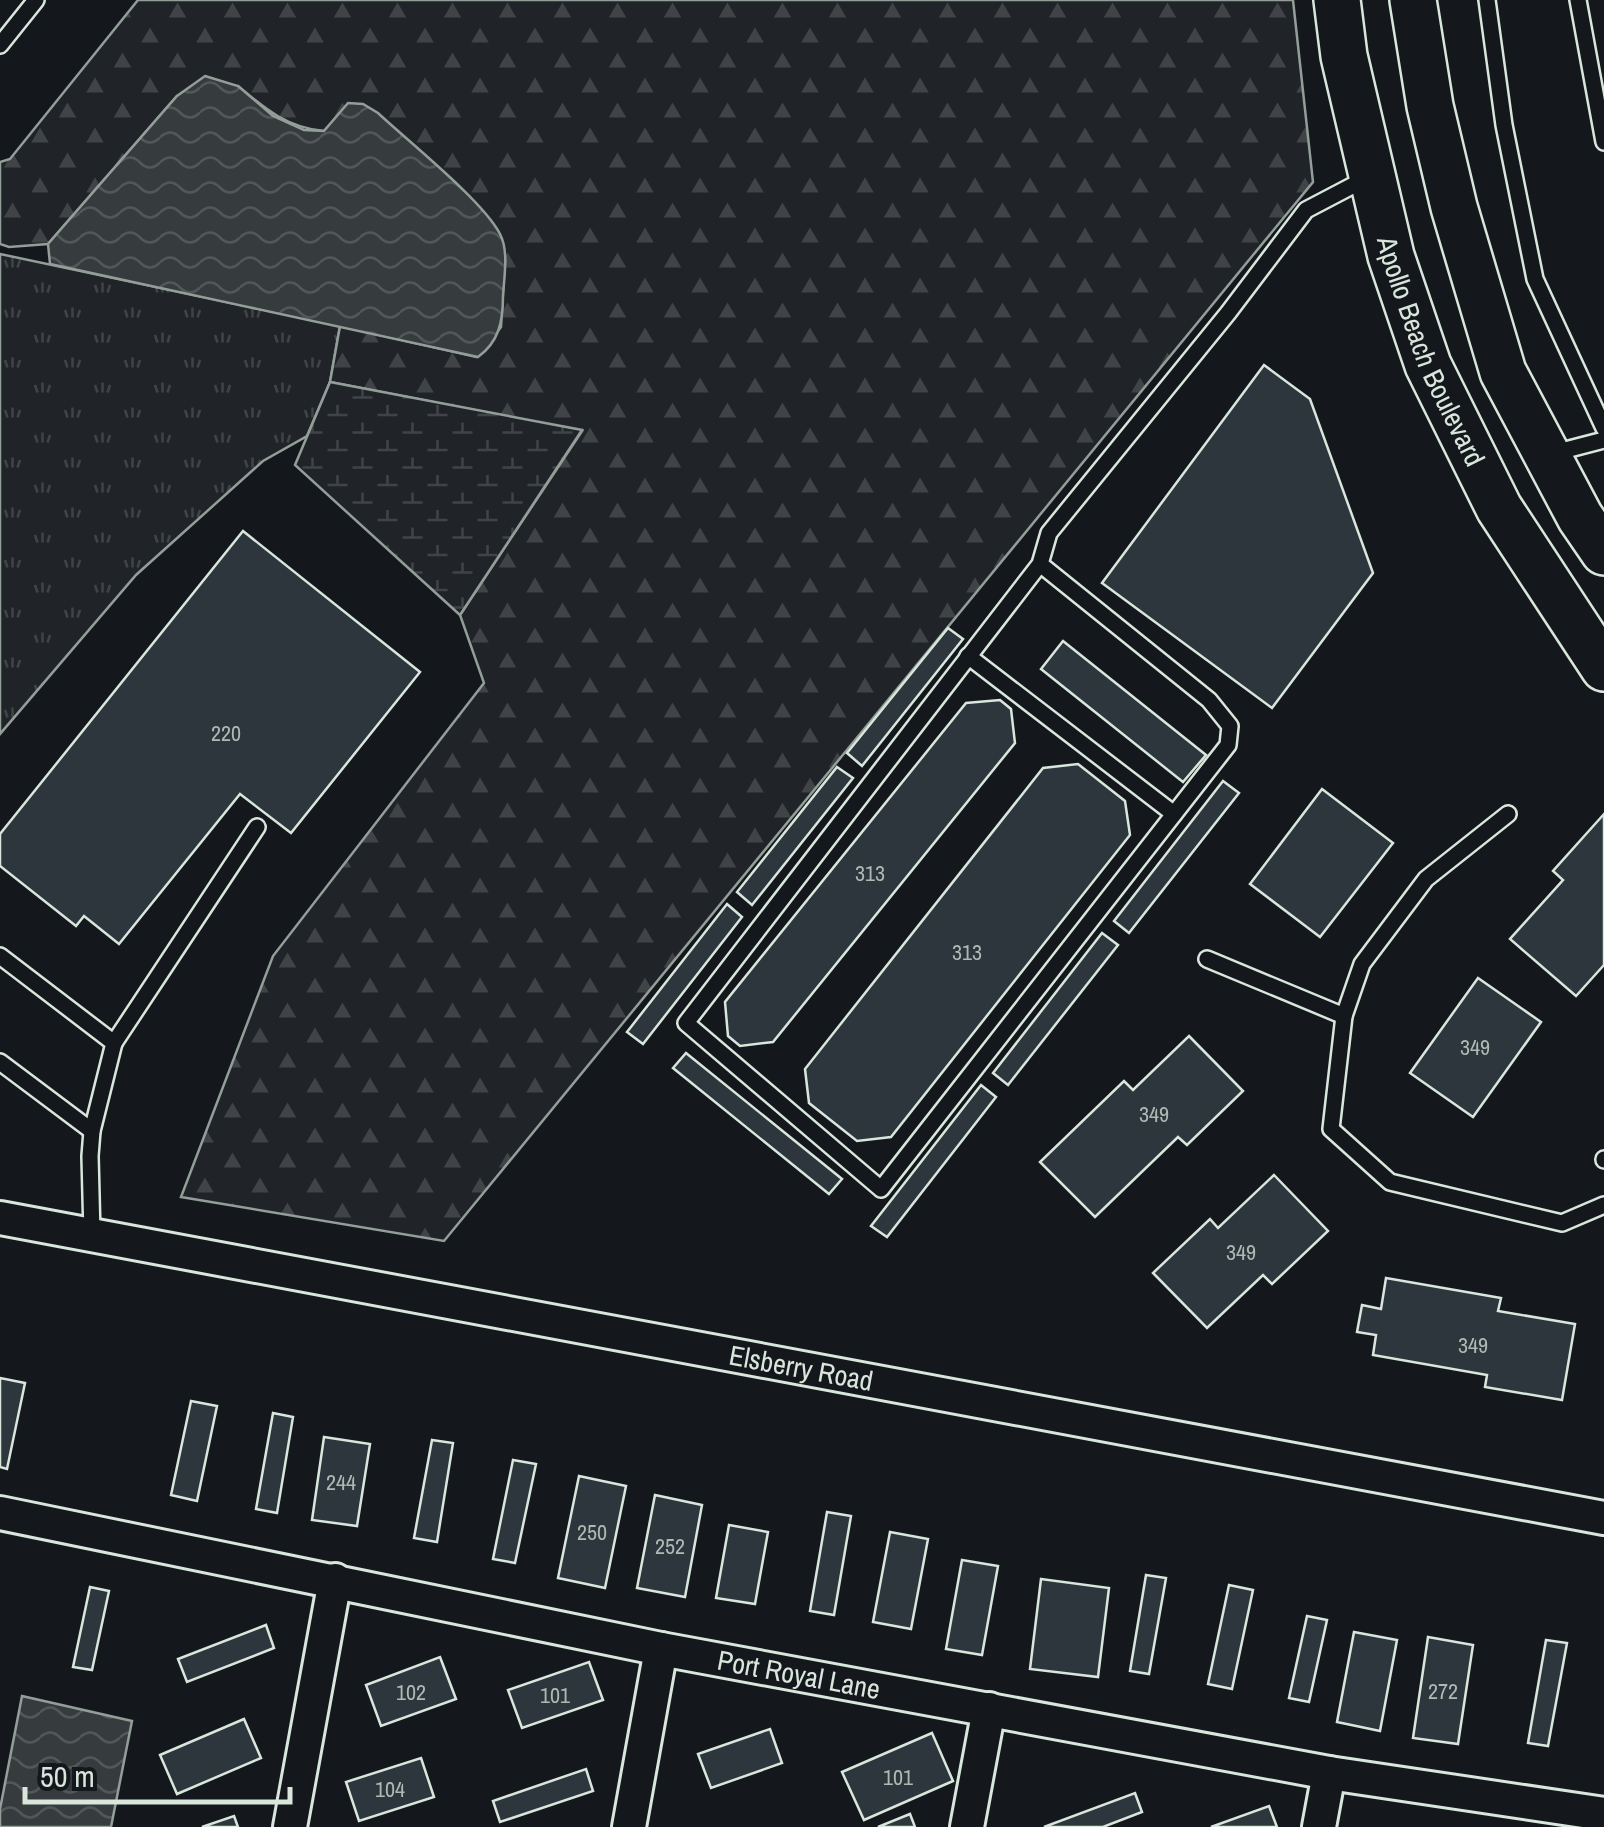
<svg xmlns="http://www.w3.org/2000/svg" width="1604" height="1827" font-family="'Archivo Narrow',sans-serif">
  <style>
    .grass { fill: url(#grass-tufts); stroke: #939e99; stroke-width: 2.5 }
    .forest { fill: url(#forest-firs); stroke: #939e99; stroke-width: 2.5 }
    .wetland { fill: url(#wetland-marsh); stroke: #939e99; stroke-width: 2.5 }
    .water { fill: url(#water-waves); stroke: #939e99; stroke-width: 2.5 }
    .building { fill: #2c363c; stroke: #d8e6dc; stroke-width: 2.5 }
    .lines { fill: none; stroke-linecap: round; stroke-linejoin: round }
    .lane-casing { stroke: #d8e6dc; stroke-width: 20 }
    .street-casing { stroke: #d8e6dc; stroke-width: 38 }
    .secondary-casing { stroke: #d8e6dc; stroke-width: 50 }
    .lane { stroke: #14181c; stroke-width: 15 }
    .street { stroke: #14181c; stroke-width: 32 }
    .secondary { stroke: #14181c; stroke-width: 45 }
    .labels { text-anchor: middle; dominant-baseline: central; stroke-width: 8; stroke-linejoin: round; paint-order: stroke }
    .number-label { font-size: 22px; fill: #adbab4 }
    .street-label { font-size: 28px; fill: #d8e6dc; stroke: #14181c }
  </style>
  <defs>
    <pattern id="grass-tufts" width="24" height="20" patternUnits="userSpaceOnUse" patternTransform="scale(2.5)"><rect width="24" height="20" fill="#202428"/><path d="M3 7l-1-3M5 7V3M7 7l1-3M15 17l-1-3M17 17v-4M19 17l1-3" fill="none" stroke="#404447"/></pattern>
    <pattern id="forest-firs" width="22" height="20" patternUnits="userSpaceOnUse" patternTransform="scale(2.5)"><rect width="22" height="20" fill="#202428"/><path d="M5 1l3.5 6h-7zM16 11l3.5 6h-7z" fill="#404447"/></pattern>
    <pattern id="wetland-marsh" width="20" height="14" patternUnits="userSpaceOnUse" patternTransform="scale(2.5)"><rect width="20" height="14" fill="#202428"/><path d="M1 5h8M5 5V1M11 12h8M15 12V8" fill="none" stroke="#404447"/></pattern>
    <pattern id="water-waves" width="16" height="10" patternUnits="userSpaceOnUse" patternTransform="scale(2.5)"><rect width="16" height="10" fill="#363b3e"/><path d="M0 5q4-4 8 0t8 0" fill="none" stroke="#525759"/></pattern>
  </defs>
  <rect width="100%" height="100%" fill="#14181c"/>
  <!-- grass -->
  <path class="grass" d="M0,254l340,72 -10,56 -23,54 -44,25 -127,114 -136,159z"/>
  <!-- forest -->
  <path class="forest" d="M138,0h1155l20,182 -869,1059 -263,-44 92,-241 211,-273 -24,-68 122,-184 -252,-49 10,-56 137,31 24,-30 4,-67 -166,-146 -15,17c-36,-3 -59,-22 -86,-45l-61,10 -129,148 -39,3 -9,-3v-82l10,-3z"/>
  <!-- wetland -->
  <path class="wetland" d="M330,382l252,48 -122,185 -165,-150z"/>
  <!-- water -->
  <g class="water">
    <path d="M205,76l33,10 35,30 31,14 20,1 24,-28 15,1 15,9c31,29 104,87 122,121 9,17 4,43 3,62 0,25 -4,46 -25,61l-428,-93 -2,-20 129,-148z"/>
    <path d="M22,1696l110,25 -21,106h-111v-18z"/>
  </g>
  <!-- building -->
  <g class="building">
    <path d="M1264,365l46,34 63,174 -101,135 -170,-125z"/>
    <path d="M243,531l177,141 -129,161 -51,-39 -121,150 -35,-28 -8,10 -76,-60v-32z"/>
    <path d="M948,628l15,11 -101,127 -15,-13z"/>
    <path d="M1063,641l143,114 -23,27 -142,-113z"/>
    <path d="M1000,700l11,9 4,34 -242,299 -33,4 -12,-10 -3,-34 241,-299z"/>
    <path d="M1078,764l47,37 5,34 -239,302 -34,4 -48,-38 -4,-34 238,-301z"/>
    <path d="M837,767l16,11 -101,127 -15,-13z"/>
    <path d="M1223,781l16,12 -110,140 -15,-12z"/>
    <path d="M1322,789l71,54 -73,94 -70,-53z"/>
    <path d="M1604,814v151l-28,31 -66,-57 53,-59 -10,-9z"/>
    <path d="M727,904l15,13 -99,127 -16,-12z"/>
    <path d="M1102,933l16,12 -110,140 -15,-12z"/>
    <path d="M1478,978l63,44 -68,95 -63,-44z"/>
    <path d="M1189,1036l54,55 -56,54 -9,-8 -83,80 -55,-55 84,-81 9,9z"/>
    <path d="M686,1053l156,126 -13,15 -156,-126z"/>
    <path d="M981,1085l15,12 -109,140 -16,-11z"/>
    <path d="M1274,1175l54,56 -56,53 -9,-9 -56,53 -54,-55 57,-54 8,9z"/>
    <path d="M1386,1278l115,20 -3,13 77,13 -13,76 -77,-13 2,-12 -114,-20 3,-20 -19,-3 5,-27 19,4z"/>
    <path d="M0,1378l25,5 -18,86 -7,-2z"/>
    <path d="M191,1401l26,5 -20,95 -26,-6z"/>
    <path d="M273,1413l20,4 -16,96 -21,-4z"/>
    <path d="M324,1437l46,7 -13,82 -45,-6z"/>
    <path d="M432,1440l21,3 -16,99 -23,-4z"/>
    <path d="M513,1460l23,4 -21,99 -22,-4z"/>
    <path d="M579,1476l47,10 -21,102 -47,-10z"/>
    <path d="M655,1495l47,10 -17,92 -48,-9z"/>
    <path d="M827,1512l24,4 -17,99 -24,-4z"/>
    <path d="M729,1525l39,7 -13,72 -39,-6z"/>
    <path d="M890,1532l38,7 -17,90 -38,-7z"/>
    <path d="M962,1560l36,6 -16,89 -36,-6z"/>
    <path d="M1146,1575l20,3 -17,96 -19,-3z"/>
    <path d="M1041,1579l68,9 -11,89 -68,-8z"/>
    <path d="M1229,1585l24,5 -21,99 -24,-5z"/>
    <path d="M90,1587l19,4 -17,79 -19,-3z"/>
    <path d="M1307,1616l20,4 -18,82 -20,-4z"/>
    <path d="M266,1625l8,23 -87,34 -9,-23z"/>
    <path d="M1354,1632l43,8 -17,91 -43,-9z"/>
    <path d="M1428,1637l45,8 -15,99 -45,-6z"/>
    <path d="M1546,1640l21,3 -19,103 -20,-3z"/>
    <path d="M440,1657l16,42 -75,27 -15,-41z"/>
    <path d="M589,1662l14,38 -81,28 -14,-38z"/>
    <path d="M244,1719l17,39 -84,36 -17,-39z"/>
    <path d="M770,1729l12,34 -71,25 -13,-34z"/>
    <path d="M932,1733l21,48 -89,39 -22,-48z"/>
    <path d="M421,1758l13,39 -75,24 -13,-39z"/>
    <path d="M586,1769l7,22 -93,31 -7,-21z"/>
    <path d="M1135,1793l7,19 -39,15h-59z"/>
    <path d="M1269,1806l8,21h-66z"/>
    <path d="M910,1814l5,13h-37z"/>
    <path d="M234,1816l4,11h-36z"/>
  </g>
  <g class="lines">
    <!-- lane casing -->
    <g class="lane-casing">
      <g id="lane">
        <path d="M1487,0l17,125 31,154 69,149"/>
        <path d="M1578,0l26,142"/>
        <path d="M0,45l36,-45"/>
        <path d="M1550,454l54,-14"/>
        <path d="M1040,564l169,136 21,26 -2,19 -347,444 -195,-166 354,-459 9,-31 179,-220 78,-103 63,-33"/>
        <path d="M968,656l206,158"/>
        <path d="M1508,814l-82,65 -64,85 -18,52 -13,113 59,53 172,41 42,-18"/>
        <path d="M0,956l114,87 -22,88 -2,25 2,79"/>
        <path d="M1207,959l137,57"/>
        <path d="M114,1043l143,-216"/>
        <path d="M0,1062l92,69"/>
        <path d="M1604,1159v1"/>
      </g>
    </g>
    <!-- street casing -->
    <g class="street-casing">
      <g id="street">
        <path id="s1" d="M0,1218l1604,300"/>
        <path id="s2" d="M0,1513l661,136 668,124 275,41"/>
        <path d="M290,1827l45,-247"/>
        <path d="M629,1827l32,-178"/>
        <path d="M967,1827l22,-118"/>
        <path d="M1319,1827l10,-54"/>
      </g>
    </g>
    <!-- secondary casing -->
    <g class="secondary-casing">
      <g id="secondary">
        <path id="s3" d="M1337,0l7,56 47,200 37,109 71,143 105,160"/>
        <path d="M1413,0l17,106 24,101 49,165 77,145 24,35"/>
      </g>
    </g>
    <!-- lane -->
    <use href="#lane" class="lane"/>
    <!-- street -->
    <use href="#street" class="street"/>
    <!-- secondary -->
    <use href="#secondary" class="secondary"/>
  </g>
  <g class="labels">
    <!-- number labels -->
    <g class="number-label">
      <text x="226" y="733">220</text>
      <text x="870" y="873">313</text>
      <text x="967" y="952">313</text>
      <text x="1475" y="1047">349</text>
      <text x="1154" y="1114">349</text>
      <text x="1241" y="1252">349</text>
      <text x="1473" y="1345">349</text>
      <text x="341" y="1482">244</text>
      <text x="592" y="1532">250</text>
      <text x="670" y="1546">252</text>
      <text x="1443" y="1691">272</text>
      <text x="411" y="1692">102</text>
      <text x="555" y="1695">101</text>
      <text x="898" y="1777">101</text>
      <text x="390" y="1789">104</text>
    </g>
    <!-- street labels -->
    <g class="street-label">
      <text stroke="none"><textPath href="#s3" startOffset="365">Apollo Beach Boulevard</textPath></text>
      <text stroke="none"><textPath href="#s1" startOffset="815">Elsberry Road</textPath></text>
      <text stroke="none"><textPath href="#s2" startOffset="815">Port Royal Lane</textPath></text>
    </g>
  </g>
  <!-- scale -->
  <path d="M25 1787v15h265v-15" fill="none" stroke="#d8e6dc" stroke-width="5"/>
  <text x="40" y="1787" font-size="30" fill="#d8e6dc" stroke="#14181c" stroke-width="8" paint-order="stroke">50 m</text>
</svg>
